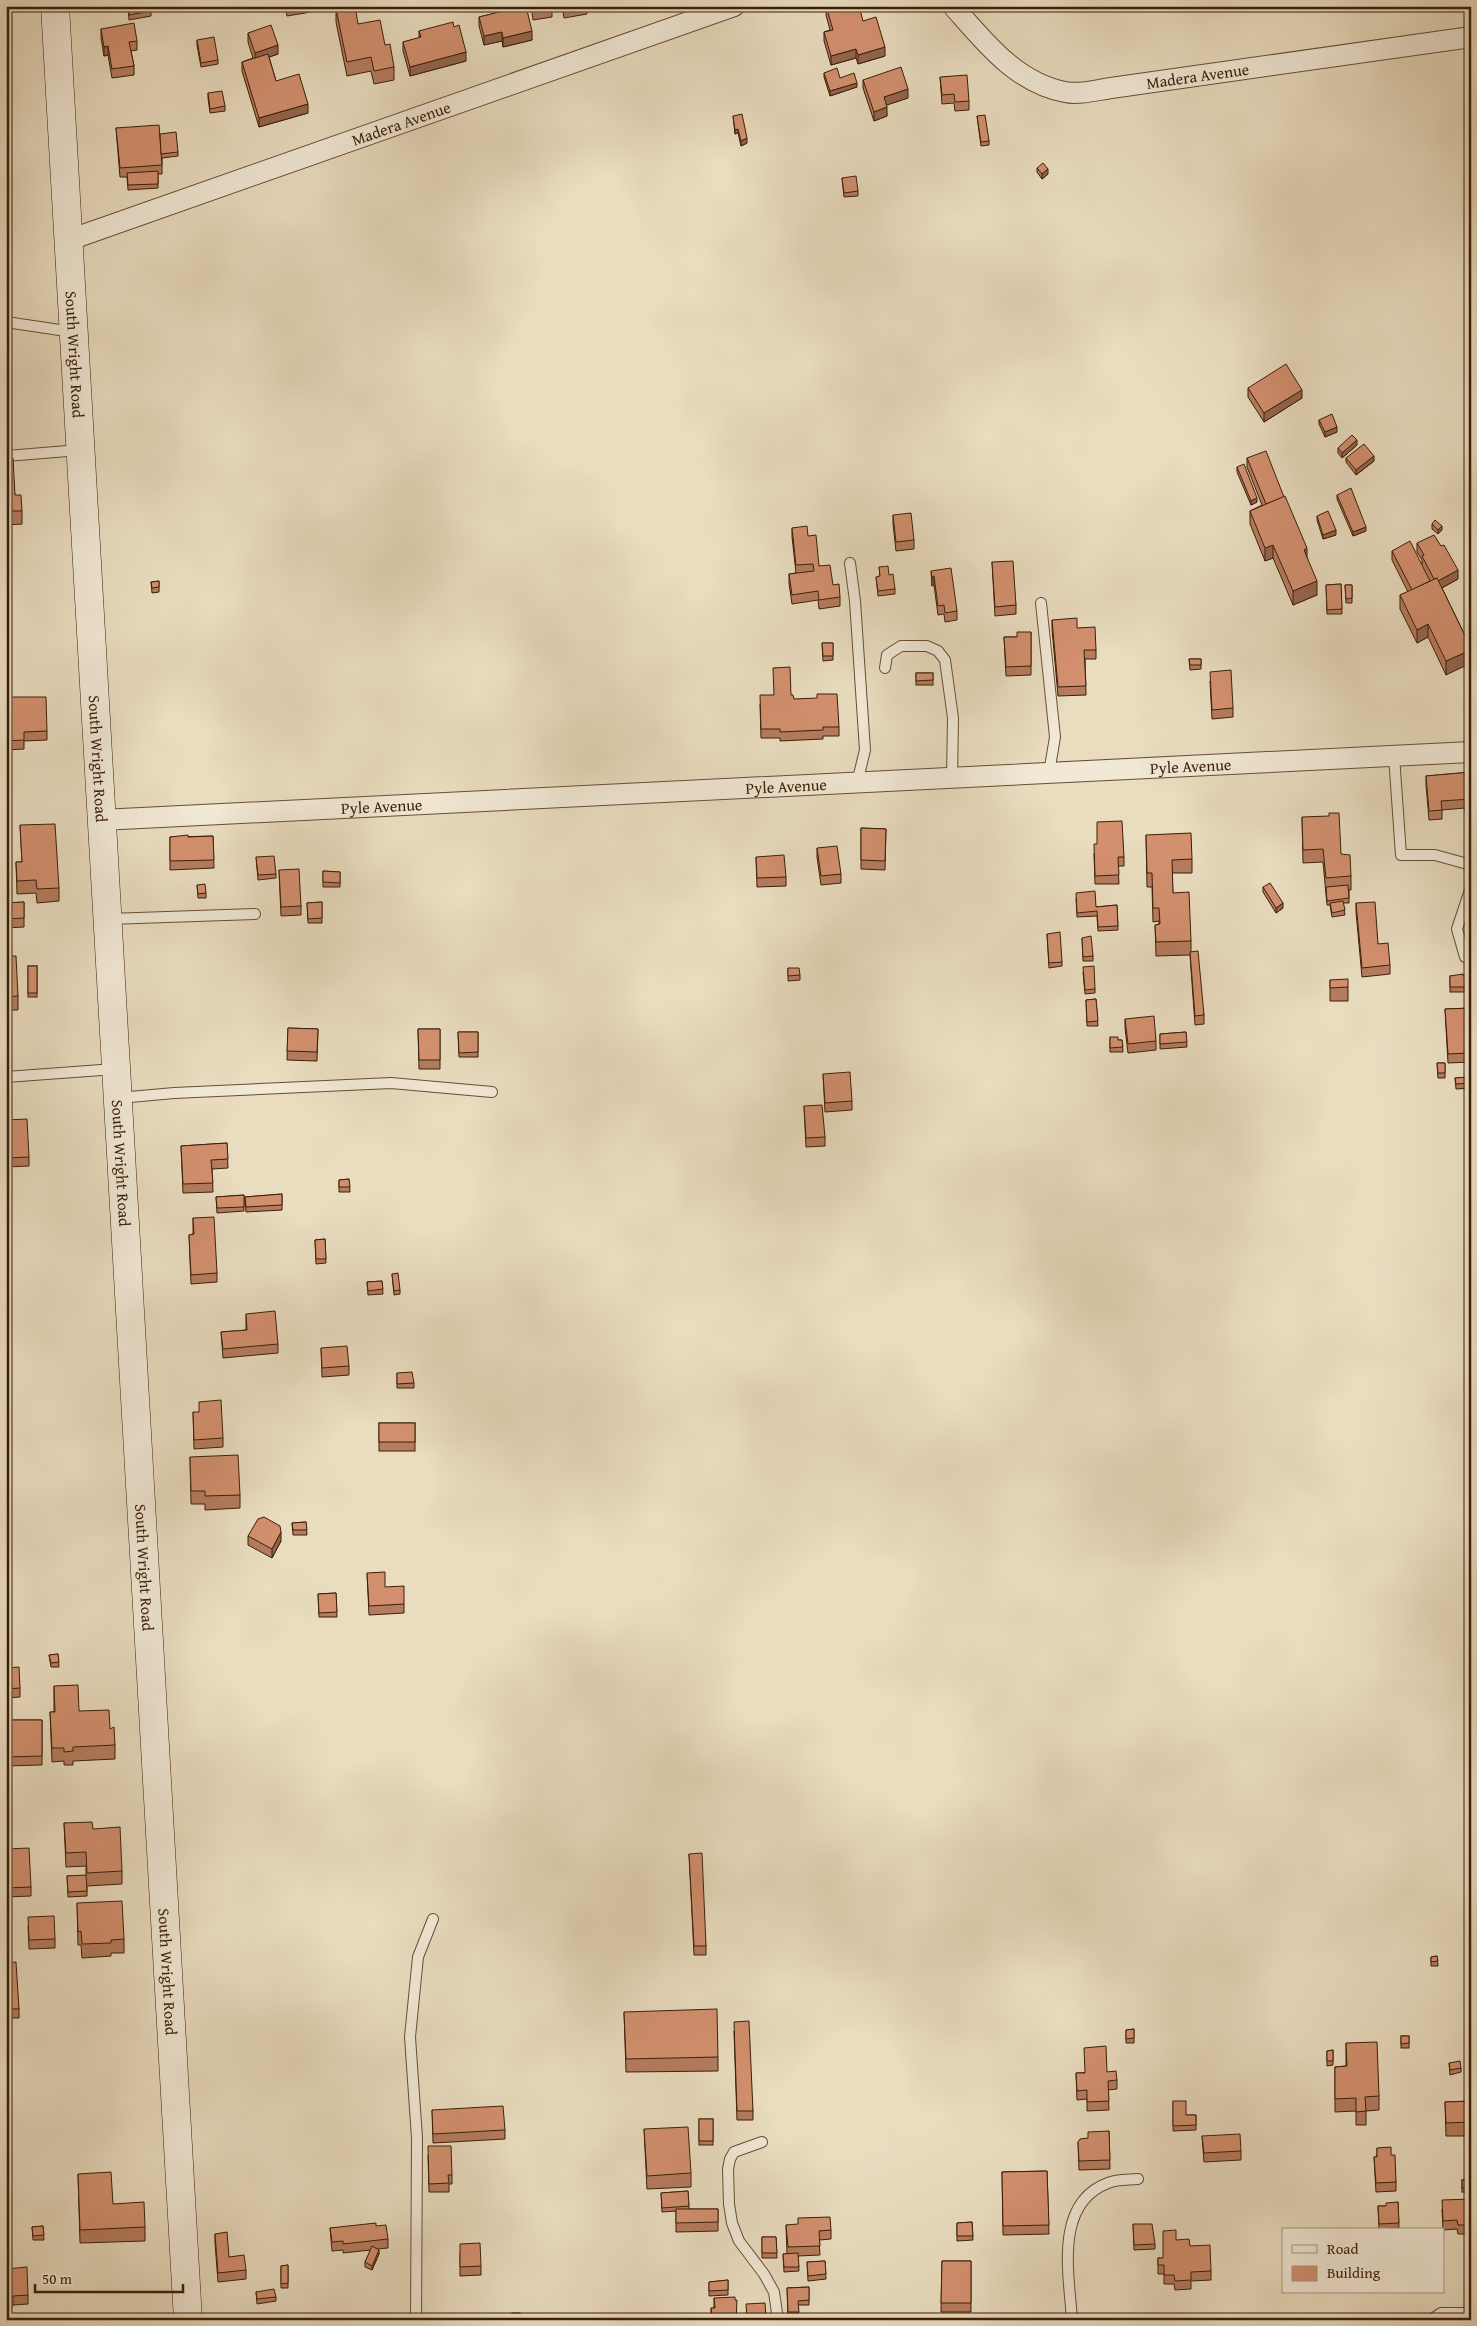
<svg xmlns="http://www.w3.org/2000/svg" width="1477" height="2326" font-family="'Gentium Book Plus',serif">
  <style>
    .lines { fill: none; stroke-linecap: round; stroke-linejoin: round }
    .lane-casing { stroke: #664e36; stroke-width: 12 }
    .street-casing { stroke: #664e36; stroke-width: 22 }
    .secondary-casing { stroke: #3a1e08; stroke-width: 29 }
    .lane { stroke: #f1e8d5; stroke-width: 10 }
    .street { stroke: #f1e8d5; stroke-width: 20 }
    .secondary { stroke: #f1e8d5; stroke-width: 28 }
    .wall { fill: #b57c5f; stroke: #3a1e08 }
    .shaded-wall { fill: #94654e; stroke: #3a1e08 }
    .building { fill: #d3906f; stroke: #3a1e08 }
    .labels { text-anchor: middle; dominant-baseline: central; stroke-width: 5; stroke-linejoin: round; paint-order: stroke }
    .street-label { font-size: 16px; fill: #3a1e08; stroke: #f1e8d5 }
  </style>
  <rect width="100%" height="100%" fill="#e9dcbf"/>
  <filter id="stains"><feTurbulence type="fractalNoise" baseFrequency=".004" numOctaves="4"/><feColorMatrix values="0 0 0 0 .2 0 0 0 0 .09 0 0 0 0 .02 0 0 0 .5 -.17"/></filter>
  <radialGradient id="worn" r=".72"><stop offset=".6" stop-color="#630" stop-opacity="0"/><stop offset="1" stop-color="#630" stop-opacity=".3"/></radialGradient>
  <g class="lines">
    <!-- lane casing -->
    <g class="lane-casing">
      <g id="lane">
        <path d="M6,322l67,10"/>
        <path d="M6,456l74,-6"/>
        <path d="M850,563l5,38 10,149 -8,33"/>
        <path d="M1041,603l14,134 -6,36"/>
        <path d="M885,668l2,-13 14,-9h26l11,5 7,9 8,58 -1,60"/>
        <path d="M1394,756l7,99h34l36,10"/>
        <path d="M108,919l147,-5"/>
        <path d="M1465,957l-8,-28 14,-42"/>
        <path d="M6,1077l109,-8"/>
        <path d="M119,1098l55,-5 217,-10 101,9"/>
        <path d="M762,2142l-28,10 -4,7 -2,10 1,35 3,19 7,18 25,33 10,18 4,28"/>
        <path d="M416,2320l1,-182 -7,-101 8,-80 15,-38"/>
        <path d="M1072,2320c-3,-46 -18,-117 36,-137 9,-4 21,-3 30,-4"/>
        <path d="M1431,2320l10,-7h30"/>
      </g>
    </g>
    <!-- street casing -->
    <g class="street-casing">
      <g id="street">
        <path id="s1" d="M953,6c31,35 63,77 112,86 14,3 32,-2 46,-4l360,-51"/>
        <path id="s2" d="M69,240l665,-234"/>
        <path id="s3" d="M101,820l1370,-68"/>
      </g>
    </g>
    <!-- secondary casing -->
    <g class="secondary-casing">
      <g id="secondary">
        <path id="s4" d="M55,6l133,2314"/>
      </g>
    </g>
    <!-- lane -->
    <use href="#lane" class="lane"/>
    <!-- street -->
    <use href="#street" class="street"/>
    <!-- secondary -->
    <use href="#secondary" class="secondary"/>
  </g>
  <!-- wall -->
  <g class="wall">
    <path d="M128,6l23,5v5l-22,4z"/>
    <path d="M285,6h26v6l-24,4z"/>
    <path d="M509,6h17l6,34 -29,7 -1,-6 -18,4 -5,-19v-9l30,-7z"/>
    <path d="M531,6h21v11l-19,3z"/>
    <path d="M562,6h25v8l-23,4z"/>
    <path d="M826,6l37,15 22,35 -27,8 -2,-6 -25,7 -7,-24v-9l6,-2 -4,-15z"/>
    <path d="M1182,6h17l-2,5z"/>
    <path d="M336,9l22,15 27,21 9,22v13l-20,4 -3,-13 -24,5 -11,-54z"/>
    <path d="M454,27l12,34 -56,15 -7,-25v-9l16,-4v-7z"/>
    <path d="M101,29l36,12v9l-6,1 3,15v9l-22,3 -4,-23 -4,1 -3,-18z"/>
    <path d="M248,33l30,21 -9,3 7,24 32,32 -49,14 -17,-56v-9l11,-4 -5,-16z"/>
    <path d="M197,40l21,20v4l-17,3 -4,-22z"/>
    <path d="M6,58l5,62v9l-5,1z"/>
    <path d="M824,73l16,5 17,9 -27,9 -6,-19z"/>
    <path d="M940,77l29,24v9l-14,1 -1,-8 -12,1z"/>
    <path d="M863,80l45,18 -22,7 1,11 -13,5 -11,-33z"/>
    <path d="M208,93l17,13v5l-15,2 -2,-15z"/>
    <path d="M733,116l14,27 -6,3 -3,-13 -3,1z"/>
    <path d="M977,116l12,25v4l-8,1z"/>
    <path d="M116,128l44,6 18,18v4l-16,2v16h-4v14l-30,2 -1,-13h-7z"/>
    <path d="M1037,168l11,6 -6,5 -5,-7z"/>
    <path d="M842,178l16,13v5l-14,1z"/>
    <path d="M1248,388l54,10 -38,24 -16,-25z"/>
    <path d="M1319,420l18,12 -12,5 -6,-13z"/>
    <path d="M1357,445l-15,13 -4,-5v-5z"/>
    <path d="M6,458l9,37 7,16v13l-16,1z"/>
    <path d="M1247,458l60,99 10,38 -24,10 -20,-47 -8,3 -15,-37v-13l12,-6 -15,-38z"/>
    <path d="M1346,458l28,3 -18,14 -10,-13z"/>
    <path d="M1237,467l20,35 -6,3 -14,-33z"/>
    <path d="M1337,495l29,36 -13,5 -16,-37z"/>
    <path d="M893,515l21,25v9l-18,2 -3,-27z"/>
    <path d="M1317,516l19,19 -13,4 -6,-19z"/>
    <path d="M1432,524l10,6 -4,4 -6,-5z"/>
    <path d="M792,528l16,8 11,30 14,19 7,12v9l-21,3 -1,-9 -26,4 -3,-21v-9l7,-1 -4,-36z"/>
    <path d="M1417,543l41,36 -16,9 29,60 -25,27 -18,-38 -11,6 -17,-34v-14l8,-3 -16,-32v-9l30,13v-4l-5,-8z"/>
    <path d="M992,562l24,43v9l-21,2z"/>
    <path d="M879,567l16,22v5l-17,2 -2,-19 4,-1z"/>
    <path d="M931,571l26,40v9l-12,2 -1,-8 -6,1 -4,-30 -2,1z"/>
    <path d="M159,581v11l-7,1 -1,-11z"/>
    <path d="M1341,584l1,30h-15l-1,-29z"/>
    <path d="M1345,585h7v18h-6z"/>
    <path d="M1052,620l25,8 19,22v9h-11l1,36 -28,1 -6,-67z"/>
    <path d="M1031,632v43l-25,1 -2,-39h13z"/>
    <path d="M822,643h11v17l-10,1z"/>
    <path d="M1189,659h12v10l-11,1z"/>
    <rect x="916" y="673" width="17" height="12"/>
    <path d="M1210,681l23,27v9l-21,2z"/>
    <path d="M791,695l3,4 45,28v9h-16v3l-43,2v-3h-19l-1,-34z"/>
    <path d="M6,697l41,34v9l-23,1v8l-18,1z"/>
    <path d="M1471,772v56h-5l-1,-20 -23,2v9l-13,1 -3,-35v-9z"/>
    <path d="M1302,817l39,37 10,22v14h-2v13h-6l2,12 -13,2 -2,-12h-3l-4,-43 -20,1z"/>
    <path d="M20,825l39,63v13l-22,2 -1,-10 -19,1 -1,-32h6z"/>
    <path d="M861,828l25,1 -1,41 -24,-1z"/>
    <path d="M1146,835l46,24v14h-20l1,20 18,48v11l13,63v9l-9,1 -5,-70 -34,1 -1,-31 4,-1v-3l-6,1 -1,-35h-5z"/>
    <path d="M213,836l1,32 -44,2v-33z"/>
    <path d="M817,848l24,26v9l-20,2 -4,-28z"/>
    <path d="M1094,853l30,4v9h-6l1,18h-24z"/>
    <path d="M256,857l20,17v4l-18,2z"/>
    <path d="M756,857l30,20v9l-29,1z"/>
    <path d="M279,870l22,36v9l-20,1z"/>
    <path d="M323,871l17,1v15h-17z"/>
    <path d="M197,885l9,8v5h-8z"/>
    <path d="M1263,887l20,21 -7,5 -13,-21z"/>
    <path d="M1076,898l20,9 21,-2 1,25 -20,1 -1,-15 -20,1z"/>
    <path d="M24,902v25l-18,1v-25z"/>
    <path d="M322,902v21h-14l-1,-20z"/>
    <path d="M1356,903l34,62v9l-28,3 -6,-65z"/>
    <path d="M1047,934l15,28v4l-13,2z"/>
    <path d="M1082,938l11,18v5h-10z"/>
    <path d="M6,956l12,40v14h-12z"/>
    <rect x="28" y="966" width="9" height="31"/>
    <path d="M788,968l12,7v5l-12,1z"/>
    <path d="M1083,972l12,17v4l-10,1z"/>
    <rect x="1450" y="976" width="21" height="16"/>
    <path d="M1330,980l18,7v14h-18z"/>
    <path d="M1096,999l2,27h-11l-1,-26z"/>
    <path d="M1471,1008v32h-1l1,22 -23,1 -3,-54z"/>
    <path d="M1125,1019l31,22v9l-28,3 -3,-25z"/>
    <path d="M288,1028l30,1 -1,32 -30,-1z"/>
    <path d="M418,1029h22v40h-21z"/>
    <path d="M458,1032h20v25h-19z"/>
    <path d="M1186,1032l1,15 -27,2v-15z"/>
    <path d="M1110,1037l8,3h4l1,12h-13z"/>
    <path d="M1437,1063h8v15h-7z"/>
    <path d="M823,1074l29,27v9l-27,2z"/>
    <path d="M1469,1077l1,11 -14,1 -1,-11z"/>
    <path d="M804,1106l21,31v9l-19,1z"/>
    <path d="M6,1120l23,37v9l-23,1z"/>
    <path d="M227,1143l1,25 -16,1 1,23 -30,1 -2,-47z"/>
    <path d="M349,1179l1,13h-11v-12z"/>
    <path d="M282,1194v16l-36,2 -1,-15z"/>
    <path d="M244,1195v16l-27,2 -1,-16z"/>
    <path d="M193,1218l24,55v9l-26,2 -2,-49 4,-1z"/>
    <path d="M325,1239l1,24 -10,1 -1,-24z"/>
    <path d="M392,1274l8,16v4l-6,1z"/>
    <path d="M382,1281l1,13 -15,1 -1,-13z"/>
    <path d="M246,1314l32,30v9l-55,5 -2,-26 25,-2z"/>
    <path d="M321,1348l28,18v9l-27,2z"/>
    <path d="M397,1373l17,10v5h-17z"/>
    <path d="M193,1412l30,26v9l-29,2z"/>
    <rect x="379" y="1423" width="36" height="28"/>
    <path d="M190,1457l50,38v13l-35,2v-6h-14z"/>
    <path d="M306,1522l1,13h-14l-1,-12z"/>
    <path d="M248,1536l33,5 -9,17 -24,-13z"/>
    <path d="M367,1573l18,14 19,17v9l-35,2z"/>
    <path d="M336,1593l1,24h-18l-1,-23z"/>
    <path d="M58,1654l1,13h-8l-2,-12z"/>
    <path d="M6,1668l14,20v9l-14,1z"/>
    <path d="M54,1686l25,25 31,18 5,16v14l-42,2v4h-9v-4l-12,1 -2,-50h4z"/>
    <path d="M6,1720h36v45l-36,1z"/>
    <path d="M64,1823l29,6 29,42v13l-35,2v10l-19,1 -1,-21h19v-10l-20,1z"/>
    <path d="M6,1849l25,38v9l-25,1z"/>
    <path d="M689,1854l17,92v9h-12z"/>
    <path d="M77,1903l47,36v14h-13v3l-29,2 -1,-13h-3z"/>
    <path d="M28,1926l27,13v9l-26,1z"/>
    <path d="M1437,1956l1,10h-7v-9z"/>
    <path d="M6,1963l13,46v9h-13z"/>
    <path d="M624,2012l94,45v14l-92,1z"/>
    <path d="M1134,2029v14h-8v-13z"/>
    <path d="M734,2031l19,80v9h-16z"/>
    <rect x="1401" y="2036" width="8" height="12"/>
    <path d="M1346,2043l33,53v14l-13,1v14h-10v-14l-21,1v-45l11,-1z"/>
    <path d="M1333,2050v15l-6,1v-15z"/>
    <path d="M1449,2063l12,5v4l-11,3z"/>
    <path d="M1107,2072l10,8v9l-9,1 1,20 -22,1v-12l-10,1 -1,-27z"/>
    <path d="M1173,2101l13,14h10v15l-23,1z"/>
    <path d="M1471,2101v35h-25l-1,-34z"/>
    <path d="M432,2110l73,20v9l-72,4z"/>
    <rect x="699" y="2119" width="14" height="26"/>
    <path d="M644,2129l47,44v14l-44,2z"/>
    <path d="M1109,2131l1,38 -31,1 -1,-28z"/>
    <path d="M1202,2136l39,15v9l-37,2z"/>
    <path d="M1377,2148l14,7 5,27v9l-20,1 -2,-35h3z"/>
    <path d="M428,2155l24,20v9h-3v8h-20z"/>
    <path d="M1047,2171l2,63 -46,1 -1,-63z"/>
    <path d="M78,2174l35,30 32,23v14l-65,2z"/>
    <rect x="1462" y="2180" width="9" height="12"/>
    <path d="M688,2191l1,18h29v22l-42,1v-21l-14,1 -1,-19z"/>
    <path d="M1471,2199v35h-13l-1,-5 -14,1 -1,-21z"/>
    <path d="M1398,2202l1,26 -20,1 -1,-23h8z"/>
    <path d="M972,2222l1,18 -16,1v-18z"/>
    <path d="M1133,2224l22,20v5l-21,1z"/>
    <path d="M786,2225l45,5v9l-12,1 1,15 -22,1 1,15 -15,1 -1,-18h4z"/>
    <path d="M43,2226l1,14h-11l-1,-13z"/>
    <path d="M376,2226l12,13v9l-10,1 1,5 -7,16 -7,-3v-5l6,-12 -28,3v-3l-11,1 -2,-23z"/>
    <path d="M215,2234l14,23 17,13v9l-28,3 -3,-39z"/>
    <path d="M762,2237h14l1,21h-15z"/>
    <path d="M1176,2240l14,6 21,25v9l-20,1v8l-16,1 -1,-6h-10v-10h-6v-16h5z"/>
    <path d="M460,2253l21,13v9l-21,1z"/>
    <path d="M825,2261l1,18 -18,2 -1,-19z"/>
    <path d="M942,2261h29v51h-30z"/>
    <path d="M288,2265v23h-7v-22z"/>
    <path d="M6,2269l22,26v9l-15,1 -2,4h-5z"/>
    <path d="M728,2280v15l-19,1v-14z"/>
    <path d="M809,2287v18h-11l1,12h-11l-1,-29z"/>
    <path d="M256,2292l20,5v4l-19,3z"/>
    <path d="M714,2298l23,22h-26v-12h3z"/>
  </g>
  <!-- shaded-wall -->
  <g class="shaded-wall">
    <path d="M320,6h11l-11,3z"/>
    <path d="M532,31v9l-29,7v-9z"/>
    <path d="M502,32v9l-18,4v-9z"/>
    <path d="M278,45v9l-23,8v-9z"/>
    <path d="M108,46v9l-4,1v-9z"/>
    <path d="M885,47v9l-27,8v-9z"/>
    <path d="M856,49v9l-25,7v-9z"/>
    <path d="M466,52v9l-56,15v-9z"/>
    <path d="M857,83v4l-27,9v-5z"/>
    <path d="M908,89v9l-24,8v-9z"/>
    <path d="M308,104v9l-49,14v-9z"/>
    <path d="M887,107v9l-13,5v-9z"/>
    <path d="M738,129v4l-3,1v-4z"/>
    <path d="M747,138v5l-6,3v-5z"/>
    <path d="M1048,169v5l-6,5v-5z"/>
    <path d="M1302,390v8l-38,24v-9z"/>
    <path d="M1337,427v5l-12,5v-5z"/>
    <path d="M1357,440v5l-15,13v-5z"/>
    <path d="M1374,456v5l-18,14v-5z"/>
    <path d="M1257,498v4l-6,3v-4z"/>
    <path d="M1442,526v4l-4,4v-4z"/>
    <path d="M1366,527v4l-13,5v-4z"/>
    <path d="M1336,530v5l-13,4v-4z"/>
    <path d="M1273,545v13l-8,3v-13z"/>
    <path d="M1307,548v13l-3,-11z"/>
    <path d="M1458,570v9l-22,12v-9z"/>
    <path d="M934,576v9l-2,1v-9z"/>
    <path d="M1317,581v14l-24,10v-14z"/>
    <path d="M1428,624v13l-11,6v-13z"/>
    <path d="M1471,650v13l-25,12v-14z"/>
    <path d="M1283,903v5l-7,5v-5z"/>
    <path d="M281,1532v9l-9,17v-9z"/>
    <path d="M379,2250v4l-7,16v-4z"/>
    <path d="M13,2296v9l-2,4v-9z"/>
  </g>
  <!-- building -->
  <g class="building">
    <path d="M128,6h22l1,5 -22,4z"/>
    <path d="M347,6h8l3,18 22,-4 5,25 5,-1 4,23 -20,4 -3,-14 -24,5 -11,-53z"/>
    <path d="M510,6h16l6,25 -29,7 -1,-6 -18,4 -5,-19 32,-8z"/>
    <path d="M532,6h20v2l-19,3z"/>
    <path d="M564,6h18l-18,3z"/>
    <path d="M826,6h33l4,15 13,-4 9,30 -27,8 -2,-6 -25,7 -7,-24 9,-2z"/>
    <path d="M453,22l1,5 5,-2 7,27 -56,15 -7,-25 18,-5 -2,-6z"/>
    <path d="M134,23l3,18 -8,1 5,24 -22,3 -4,-23 -4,1 -3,-18z"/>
    <path d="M271,25l7,20 -23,8 -7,-20z"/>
    <path d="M214,37l4,23 -17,3 -4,-23z"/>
    <path d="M268,54l8,27 23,-7 9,30 -49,14 -17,-56z"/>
    <path d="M6,58h1l4,62 -5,1z"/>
    <path d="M901,67l7,22 -24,8 3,10 -13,5 -11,-32z"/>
    <path d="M837,68l3,10 14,-5 3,10 -27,8 -6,-18z"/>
    <path d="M967,75l2,26 -14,1 -1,-8 -12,1 -2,-18z"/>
    <path d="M222,91l3,15 -15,3 -2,-16z"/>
    <path d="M742,114l5,24 -6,3 -3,-12 -3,1 -2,-14z"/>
    <path d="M985,115l4,26 -8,1 -4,-26z"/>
    <path d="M159,125l3,40 -42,3 -4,-40z"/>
    <path d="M176,132l2,20 -17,2 -1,-20z"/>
    <path d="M1043,163l5,6 -6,5 -5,-6z"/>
    <path d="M158,171v13l-30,1 -1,-12z"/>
    <path d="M856,176l2,15 -14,2 -2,-15z"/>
    <path d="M1286,364l16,26 -38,23 -16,-25z"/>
    <path d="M1332,414l5,13 -12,5 -6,-12z"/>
    <path d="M1352,435l5,5 -15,13 -4,-5z"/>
    <path d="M1364,444l10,12 -18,14 -10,-12z"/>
    <path d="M1266,451l18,46 -18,7 -19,-46z"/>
    <path d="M6,458h7l2,37h6l1,16h-16z"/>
    <path d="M1244,464l13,34 -6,3 -14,-34z"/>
    <path d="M1351,488l15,39 -13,5 -16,-37z"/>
    <path d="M1285,496l22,52 -3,2 13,31 -24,10 -20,-46 -8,3 -15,-37z"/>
    <path d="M1328,511l8,19 -13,5 -6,-19z"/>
    <path d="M911,513l3,27 -18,2 -3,-27z"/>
    <path d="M1435,520l7,6 -4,4 -6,-6z"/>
    <path d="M807,526l1,10 8,-1 3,31 11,-1 3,20 6,-1 1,13 -21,3 -1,-9 -26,4 -3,-21 25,-3 -1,-7 -17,1 -4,-37z"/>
    <path d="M1434,535l7,11 3,-1 14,25 -20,11 -1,-3 -3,1 -12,-23 2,-1 -7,-12z"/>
    <path d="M1410,541l20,40 -18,9 -20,-39z"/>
    <path d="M1013,561l3,44 -21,2 -3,-45z"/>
    <path d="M888,566l1,9 4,-1 2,15 -17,2 -2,-14 4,-1 -1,-9z"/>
    <path d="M951,568l6,43 -12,2 -1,-8 -6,1 -4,-30 -2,1 -1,-6z"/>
    <path d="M1437,578l34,70v2l-25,11 -18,-37 -11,6 -17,-35z"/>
    <path d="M159,581v6l-7,1 -1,-6z"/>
    <path d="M1341,584l1,25 -15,1 -1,-25z"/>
    <path d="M1345,585h7v13l-6,1z"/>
    <path d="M1077,618v10l18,-1 1,23h-12l2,36 -28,1 -6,-67z"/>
    <path d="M1017,632h14v34l-25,1 -2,-30h13z"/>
    <path d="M822,643h11v13h-10z"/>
    <path d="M1189,659h12v6h-11z"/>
    <path d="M790,667l1,28h2l1,4 23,-1v-4h20l2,33h-16v3l-43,2v-3h-19l-1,-34h14l-1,-27z"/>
    <path d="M1231,670l2,38 -21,2 -2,-38z"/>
    <path d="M916,673h17v7l-17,1z"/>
    <path d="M6,697h40l1,34 -23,1v8l-18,1z"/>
    <path d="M1471,772v27l-30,2 1,9 -13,1 -3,-35z"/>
    <path d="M1471,806v17l-5,1 -1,-17z"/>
    <path d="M1329,813h10l2,41 9,1 1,21 -25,2 -3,-29 -20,1 -1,-33 27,-1z"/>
    <path d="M1122,821l2,36h-6l1,18 -24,1 -1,-32h3v-22z"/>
    <path d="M55,824l4,64 -22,1 -1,-9 -19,1 -1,-19h6l-2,-37z"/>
    <path d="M861,828l25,1 -1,32 -24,-1z"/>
    <path d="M1191,833l1,26 -20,1 1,33 16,-1 2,49 -35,1 -1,-17 5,-1 -1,-16h-6l-1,-35h-5l-1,-38z"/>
    <path d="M188,835v2l25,-1 1,24 -44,1v-24z"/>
    <path d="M837,846l4,28 -20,2 -4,-28z"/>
    <path d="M784,855l2,22 -29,1 -1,-21z"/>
    <path d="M274,856l2,18 -18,1 -2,-18z"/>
    <path d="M299,869l2,37 -20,1 -2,-37z"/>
    <path d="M323,871l17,1v11l-17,-1z"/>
    <path d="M1270,883l13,20 -7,5 -13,-21z"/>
    <path d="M205,884l1,9 -8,1 -1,-9z"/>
    <path d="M1348,885l1,13 -22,3 -1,-14z"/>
    <path d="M1095,891l1,16 21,-2 1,21 -20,1 -1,-16 -20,2 -1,-20z"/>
    <path d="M1343,901l2,9 -13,3 -2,-10z"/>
    <path d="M24,902v16l-18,1v-16z"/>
    <path d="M322,902v16l-14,1 -1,-16z"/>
    <path d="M1375,902l3,42 10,-1 2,22 -28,3 -6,-65z"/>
    <path d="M1060,932l2,30 -13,1 -2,-29z"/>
    <path d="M1091,936l2,20 -10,1 -1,-19z"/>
    <path d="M1198,951l6,64 -9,1 -5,-64z"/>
    <path d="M6,956h10l2,40 -12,1z"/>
    <rect x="28" y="966" width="9" height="27"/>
    <path d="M1094,966l1,23 -10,1 -2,-23z"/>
    <path d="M788,968h11l1,7 -12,1z"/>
    <path d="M1463,974v2h8v11h-21v-11z"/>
    <path d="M1348,979v8l-18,1v-8z"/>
    <path d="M1096,999l2,22 -11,1 -1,-22z"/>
    <path d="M1471,1008v23h-2l2,22 -23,1 -3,-45z"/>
    <path d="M1154,1016l2,25 -28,3 -3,-25z"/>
    <path d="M288,1028l30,1 -1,23 -30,-1z"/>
    <path d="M418,1029h22v31h-21z"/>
    <path d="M458,1032h20v20l-19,1z"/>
    <path d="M1186,1032l1,10 -27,2v-10z"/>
    <path d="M1110,1037h8v3h4l1,7 -13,1z"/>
    <path d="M1437,1063h8v10h-7z"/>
    <path d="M850,1072l2,29 -27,2 -2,-29z"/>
    <path d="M1469,1077l1,6 -14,1 -1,-6z"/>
    <path d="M822,1105l3,32 -19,1 -2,-32z"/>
    <path d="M27,1119l2,38 -23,1v-38z"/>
    <path d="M227,1143l1,16 -17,1 2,23 -30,1 -2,-38z"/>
    <path d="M349,1179l1,8h-11v-7z"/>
    <path d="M282,1194v11l-36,2 -1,-10z"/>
    <path d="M244,1195v12l-27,1 -1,-11z"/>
    <path d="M214,1217l3,56 -26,2 -2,-40 5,-1 -1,-16z"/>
    <path d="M325,1239l1,20h-10l-1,-19z"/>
    <path d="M398,1273l2,17 -6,1 -2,-17z"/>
    <path d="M382,1281l1,8 -15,2 -1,-9z"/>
    <path d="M275,1311l3,33 -55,5 -2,-17 26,-2 -1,-16z"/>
    <path d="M347,1346l2,20 -27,2 -1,-20z"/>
    <path d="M412,1372l2,11 -17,1v-11z"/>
    <path d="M221,1400l2,38 -29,2 -1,-28h6v-10z"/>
    <rect x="379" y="1423" width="36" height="19"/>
    <path d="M238,1455l2,40 -35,1v-5h-14l-1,-34z"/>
    <path d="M264,1517l16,9 1,6 -9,17 -24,-13 10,-17z"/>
    <path d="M306,1522l1,8h-14l-1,-7z"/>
    <path d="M385,1572v15l19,-1v18l-35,2 -2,-33z"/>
    <path d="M336,1593l1,19 -18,1 -1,-19z"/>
    <path d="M58,1654l1,8 -8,1 -2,-8z"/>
    <path d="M19,1667l1,21 -14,1v-21z"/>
    <path d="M78,1685l1,26 30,-1 1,19 4,-2 1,18 -42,2v4l-9,1v-4h-12l-2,-36h5l-1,-26z"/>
    <path d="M6,1720h36v36l-36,1z"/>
    <path d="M92,1822l1,7 27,-2 2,44 -35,2 -1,-21 -20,1 -2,-30z"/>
    <path d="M29,1848l2,39 -25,1v-39z"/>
    <path d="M702,1853l4,93h-12l-5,-92z"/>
    <path d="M86,1875l1,16 -19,1 -1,-16z"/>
    <path d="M122,1901l2,38 -13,1v3l-29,1 -1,-13 -3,1 -1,-29z"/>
    <path d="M54,1916l1,23 -26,1 -1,-23z"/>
    <path d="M1437,1956l1,5 -7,1v-5z"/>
    <path d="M16,1962l3,47h-13v-46z"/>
    <path d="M717,2009l1,48 -92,2 -2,-47z"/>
    <path d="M749,2021l4,90h-16l-3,-89z"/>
    <path d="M1134,2029v9l-8,1v-9z"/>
    <path d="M1401,2036h8v7l-8,1z"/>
    <path d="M1377,2042l2,54 -14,1 1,14 -10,1v-14l-21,1v-32l12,-1 -1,-23z"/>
    <path d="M1106,2046l1,26 9,-1 1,9 -9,1 1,20 -22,1v-12l-10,1 -1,-18h9l-1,-25z"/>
    <path d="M1333,2050v11h-6v-10z"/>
    <path d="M1460,2061l1,7 -11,2 -1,-7z"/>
    <path d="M1173,2101h13v14h10v10l-23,1z"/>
    <path d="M1471,2101v21l-25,1 -1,-21z"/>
    <path d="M503,2106l2,24 -72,4 -1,-24z"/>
    <rect x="699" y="2119" width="14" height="22"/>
    <path d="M688,2127l3,46 -44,3 -3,-47z"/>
    <path d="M1109,2131l1,29 -31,1 -1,-19 2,-3 8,-1v-6z"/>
    <path d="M1240,2134l1,17 -37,2 -2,-17z"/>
    <path d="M428,2146h23l1,29h-4l1,8 -20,1z"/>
    <path d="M1391,2147v8h4l1,27 -20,1 -2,-26h3v-9z"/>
    <path d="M1047,2171l2,54 -46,1 -1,-54z"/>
    <path d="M111,2172l2,32 31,-2 1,25 -65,3 -2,-56z"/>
    <rect x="1462" y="2180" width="9" height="8"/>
    <path d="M688,2191l1,15 -27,2 -1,-15z"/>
    <path d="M1471,2199v26h-13l-1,-5 -14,1 -1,-21z"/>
    <path d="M1398,2202l1,21 -20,1 -1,-18h8v-3z"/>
    <path d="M676,2209h42v13l-42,1z"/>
    <path d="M830,2217l1,13 -12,1 1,15 -32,1 -2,-22 12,-1v-6z"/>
    <path d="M972,2222l1,14h-16v-13z"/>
    <path d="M376,2223v3l10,-1 2,14 -45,5v-3l-11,1 -2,-14z"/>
    <path d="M1133,2224h19l3,20 -21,1z"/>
    <path d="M43,2226l1,9 -11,1 -1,-9z"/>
    <path d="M1176,2230v10l13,-1 1,7 20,-1 1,26 -20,1v8l-16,1 -1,-6h-10v-10h-6v-7h5v-27z"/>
    <path d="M227,2232l2,25 15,-2 2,15 -28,3 -3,-39z"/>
    <path d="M762,2237h14l1,16h-15z"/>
    <path d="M480,2243l1,23 -21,1v-23z"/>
    <path d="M372,2246l7,4 -7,16 -7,-4z"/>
    <path d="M798,2253l1,14h-15l-1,-13z"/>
    <path d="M825,2261l1,13 -18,2 -1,-14z"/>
    <path d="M942,2261h29v42h-30z"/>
    <path d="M288,2265v18l-7,1v-18z"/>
    <path d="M27,2267l1,28 -15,1 -2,4h-5v-31z"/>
    <path d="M728,2280v10l-19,1v-9z"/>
    <path d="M809,2287v13l-11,1 1,11h-11l-1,-24z"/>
    <path d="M274,2289l2,8 -19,2 -1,-7z"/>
    <path d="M735,2297v3h2l-1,20h-21v-3h-3l-1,-9h4l-1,-10z"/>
    <path d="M765,2303l1,14 3,-1v4h-22l-1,-16z"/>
    <rect x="512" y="2313" width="8" height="7"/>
  </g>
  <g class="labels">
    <!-- street labels -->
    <g class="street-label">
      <text stroke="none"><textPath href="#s1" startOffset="278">Madera Avenue</textPath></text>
      <text stroke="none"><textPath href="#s2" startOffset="352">Madera Avenue</textPath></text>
      <text stroke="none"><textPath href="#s4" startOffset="349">South Wright Road</textPath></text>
      <text stroke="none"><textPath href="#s4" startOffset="754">South Wright Road</textPath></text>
      <text stroke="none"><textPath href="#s3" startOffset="1091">Pyle Avenue</textPath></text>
      <text stroke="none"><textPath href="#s3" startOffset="686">Pyle Avenue</textPath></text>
      <text stroke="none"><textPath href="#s3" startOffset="281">Pyle Avenue</textPath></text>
      <text stroke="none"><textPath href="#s4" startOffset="1159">South Wright Road</textPath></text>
      <text stroke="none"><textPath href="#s4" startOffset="1564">South Wright Road</textPath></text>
      <text stroke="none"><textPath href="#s4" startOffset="1969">South Wright Road</textPath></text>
    </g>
  </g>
  <!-- margin -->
  <rect width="1477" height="2326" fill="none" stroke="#e9dcbf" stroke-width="25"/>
  <rect x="8" y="8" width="1462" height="2311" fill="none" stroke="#3a1e08" stroke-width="2.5"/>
  <rect x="12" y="12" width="1452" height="2301" fill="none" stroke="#3a1e08"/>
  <!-- legend -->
  <rect x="1282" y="2228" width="162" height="65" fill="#f1e8d5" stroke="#a89783"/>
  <rect x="1292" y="2245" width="25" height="8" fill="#f1e8d5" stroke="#a89783"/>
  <text x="1327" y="2254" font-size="15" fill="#3a1e08">Road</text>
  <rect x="1292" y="2266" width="25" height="15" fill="#d3906f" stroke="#a89783"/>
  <text x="1327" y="2278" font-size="15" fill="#3a1e08">Building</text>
  <!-- scale -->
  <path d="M35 2284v8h148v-8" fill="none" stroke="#3a1e08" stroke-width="2.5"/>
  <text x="42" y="2284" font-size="15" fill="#3a1e08" stroke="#f1e8d5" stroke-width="4" paint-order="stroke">50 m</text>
  <rect width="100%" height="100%" filter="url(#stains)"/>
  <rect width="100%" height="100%" fill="url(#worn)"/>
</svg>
